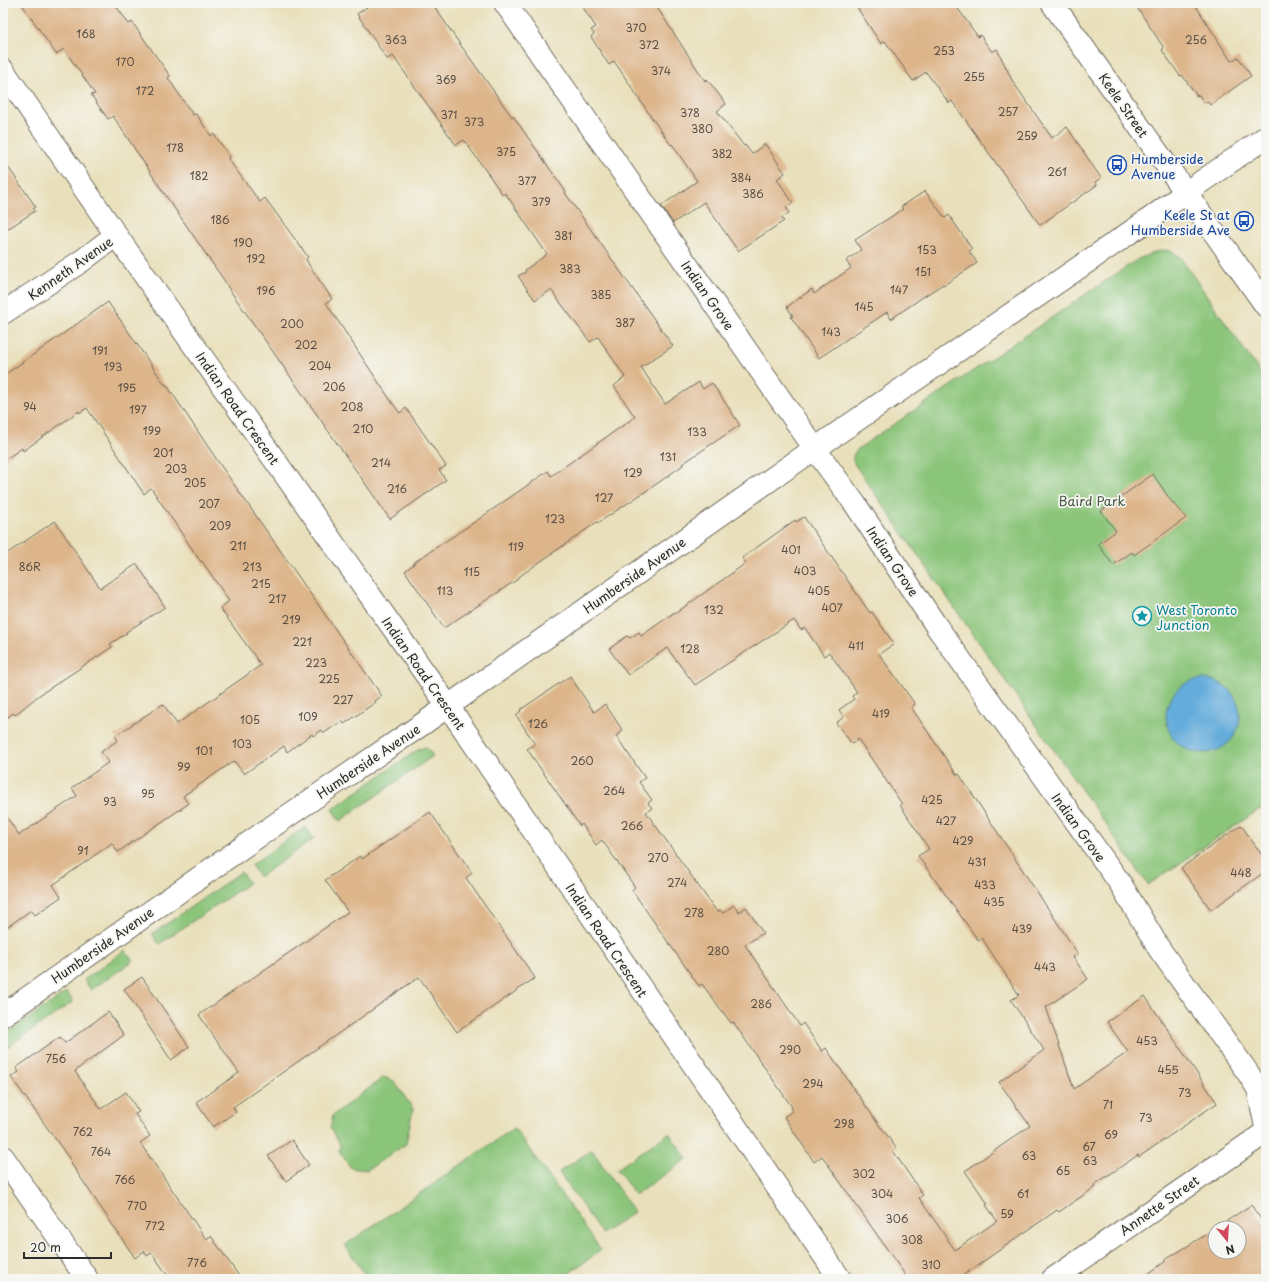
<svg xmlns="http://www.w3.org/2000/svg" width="1269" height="1282" font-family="'Playpen Sans',sans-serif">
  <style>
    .green { fill: #8bc57a; stroke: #5b7852 }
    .water { fill: #64acdb; stroke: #486c83 }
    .building { fill: #ddb58b }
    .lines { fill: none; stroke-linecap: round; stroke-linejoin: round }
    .minor-casing { stroke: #6e6a5d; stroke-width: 24 }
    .major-casing { stroke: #6e6a5d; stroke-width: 24 }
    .minor { stroke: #fff; stroke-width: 22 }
    .major { stroke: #fff; stroke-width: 22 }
    .labels { text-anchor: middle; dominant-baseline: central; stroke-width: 3.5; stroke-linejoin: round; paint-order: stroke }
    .number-label { font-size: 11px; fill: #584e43 }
    .street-label { font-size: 13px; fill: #2b2b2b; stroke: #f6f6f2 }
    .transit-label { font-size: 13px; fill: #164399; stroke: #f6f6f2; text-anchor: start }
    .park-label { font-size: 13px; fill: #485943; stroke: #f6f6f2 }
    .culture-label { font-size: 13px; fill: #0d838f; stroke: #f6f6f2; text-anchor: start }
  </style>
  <rect width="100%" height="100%" fill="#f6f6f2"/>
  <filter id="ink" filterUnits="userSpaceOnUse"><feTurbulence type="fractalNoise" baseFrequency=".025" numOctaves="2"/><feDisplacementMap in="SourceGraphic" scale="8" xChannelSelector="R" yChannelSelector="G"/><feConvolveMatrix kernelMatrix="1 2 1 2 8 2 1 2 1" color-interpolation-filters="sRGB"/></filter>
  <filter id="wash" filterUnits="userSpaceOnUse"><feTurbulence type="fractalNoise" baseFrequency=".012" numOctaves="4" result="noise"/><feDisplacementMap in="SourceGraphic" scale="16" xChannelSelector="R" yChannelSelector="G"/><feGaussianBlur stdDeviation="0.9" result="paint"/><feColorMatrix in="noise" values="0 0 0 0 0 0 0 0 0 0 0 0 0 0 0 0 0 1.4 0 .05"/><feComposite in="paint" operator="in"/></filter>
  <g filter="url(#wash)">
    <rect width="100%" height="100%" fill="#e9e0bb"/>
    <!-- green -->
    <g class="green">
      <path d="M1161,250l10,1 9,6 86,124v424l-118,80 -293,-420c-4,-8 -2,-11 4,-17l279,-189z"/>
      <path d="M426,747l7,9 -93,65 -8,-12 87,-60z"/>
      <path d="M305,827l9,12 -55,38 -8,-12z"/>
      <path d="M241,872l8,11 -90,61 -7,-10z"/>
      <path d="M125,950l8,11 -42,29 -7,-10z"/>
      <path d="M67,992l6,10 -70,48v-15z"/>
      <path d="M384,1077l10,4 19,28 -7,35 -39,26 -16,-2 -12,-17 1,-7 -10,-16 3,-13z"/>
      <path d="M514,1128l87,122 -40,29h-193l-23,-34z"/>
      <path d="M669,1133l18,26 -52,36 -18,-26z"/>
      <path d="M592,1150l42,62 -32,22 -43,-62z"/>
    </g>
    <!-- water -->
    <circle class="water" cx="1203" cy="716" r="37"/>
    <g id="blocks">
      <!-- building -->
      <g class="building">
        <path d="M21,3h93l15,21 3,-2 38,54 -2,2 25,37 3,-1 15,22 3,-2 16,23 -2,2 32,43 5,-4 43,59 -2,2 3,6 23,34 -6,4 67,101 7,9 6,-5 40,58 -7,4 7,10 -56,39 -163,-233h1l-64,-93 -51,-77 -5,3 -17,-24 4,-1 -31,-45 -8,5z"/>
        <path d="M373,3h59l23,34 57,80 1,-1 53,76 -1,1 108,153 -32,21 24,37 34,-22 4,7 9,-6 28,42 -58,39 1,1 -25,18 -60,40 -1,-1 -80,56 1,1 -74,49 -39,-57 9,-7 -1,-1 66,-44 69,-48 3,5 84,-59 -21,-31 11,-9 -27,-40 -8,5 -39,-52 -16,10 -17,-24 8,-4 -1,-2 22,-16 -42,-61 -2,2 -39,-55 -8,5 -63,-89 -6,3 -30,-45z"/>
        <path d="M580,3h74l51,78 2,-2 19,25 -9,7 27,35 1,-1 7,9 13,-10 20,29 -8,6 16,24 -7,4 3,6 -8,5 3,3 -46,30 -34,-49 -31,21 -12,-17 36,-25 -25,-37 -1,1 -19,-27 -38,-57 -5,4 -18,-28 3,-3 -3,-4 5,-3z"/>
        <path d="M854,3h100l24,34 2,-2 12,17 5,-3 16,33 39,56 15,-11 34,51 -6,4 2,3 -57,40 -88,-124 -3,2 -23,-31 -13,9 -28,-40 -4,3z"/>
        <path d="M1134,3h60l37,58 7,-4 13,19 -41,29 -3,-4 -3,2 -5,-8 -2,1 -15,-21 -2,1 -18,-26 2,-2z"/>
        <path d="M3,160l33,47 -3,2 2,2 -32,21z"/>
        <path d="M925,191l20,27 4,-3 23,34 -3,2 8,12 -33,22 -1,-1 -20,13 -32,22 -4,-7 -68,46 -28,-41 2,-1 -6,-9 25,-18 2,5 37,-26 -5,-7 15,-11 -6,-10 48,-31 -2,-2z"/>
        <path d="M108,302l57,83 1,-1 53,79 163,233 -7,5 1,1 -32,22 -2,-3 -18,12 -2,-3 -9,6 -1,-2 -25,18 -3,-6 -40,28 -10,-13 -51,35 5,8 -44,30 -26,18 -6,-9 -59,42 8,12 -26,18 -4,-5 -28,20v-118l16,23 58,-39 -5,-8 37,-26 -8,-10 17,-12 -3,-4 48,-32 14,20 84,-59 -41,-57 9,-7 -27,-40 -1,1 -50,-74 -7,6 -57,-86 -8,5v-2l-56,40 -1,-3 -19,13v-85z"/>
        <path d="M1153,474l18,27 15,17 -52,37 -2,-3 -19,13 -15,-21 18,-13 -15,-20z"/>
        <path d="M804,517l66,96 2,-1 22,32 -15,10 36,50 -4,3 46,68 2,-1 119,180 -5,3 15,22 -42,28 28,82 54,-37 -21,-30 38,-26 72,107 -78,54 -1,-2 -44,30 1,2 -36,25 -2,-2 -99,69h-50l-86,-123 -8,6 -30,-45 8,-6 -1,-2 1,-2 -59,-85 -2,1 -29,-39 -3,2 -38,-54 -29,-42 3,-3 -33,-47 -6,5 -14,-21 -2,2 -53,-77 8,-5 -19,-29 5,-4 -1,-1 50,-34 24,36 11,-8 18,27 -7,5 29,42 -6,4 13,18 -4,3 4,5 -6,4 71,100 3,-2 3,3 11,-8 5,7 7,-5 17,26 -18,12 55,81 3,-3 19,28 4,-3 55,80h1l14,20 -3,3 30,44 -4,3 36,52 42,-29 -11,-16 2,-1 -23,-33 65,-45 -31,-44 45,-32 -33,-50 8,-5 -37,-57 -4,2 -60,-84 11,-7 -29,-44 2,-1 -44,-65 -6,5 -16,-21 8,-6 -5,-7 15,-11 -2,-3 5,-4 -28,-40 -5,4 -19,-28 -4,2 -7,-10 -99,65 -28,-37 -39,27 -19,-26 18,-13 3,2 9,-6 2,4 34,-24 1,1 70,-50 -4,-5 53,-38 1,2z"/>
        <path d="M55,521l45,67 37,-24 28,43 -39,25 1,1 -17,11 2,3 -74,49 -23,19 -2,-2 -10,8v-165z"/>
        <path d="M430,812l42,61 -6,5 69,100 -78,54 -38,-55 -186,130 3,5 -23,15 -17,-25 43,-29 -40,-58 149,-103 -23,-32 35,-24 2,3z"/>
        <path d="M1241,825l25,36v10l-55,39 -30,-42z"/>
        <path d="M142,977l47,70 -18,13 -47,-71z"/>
        <path d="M108,1012l16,23 -49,36 1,2 25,36 25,-17 13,20 -4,2 15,22 -10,7 66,96 5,-3 30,43h-71l-18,-26 -5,3 -3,-5 -9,7 -65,-96 1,-1 -60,-84 8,-5 -3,-4 44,-31 5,6z"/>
        <path d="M292,1140l17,25 -23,16 -18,-25z"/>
        <path d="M1251,1205l15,21v53h-125l25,-18 -1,-1 50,-31v23h24v-24h-23z"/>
      </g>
    </g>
  </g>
  <g filter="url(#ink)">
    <use href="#blocks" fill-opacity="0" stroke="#6e6a5d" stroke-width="1"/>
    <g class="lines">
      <!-- minor casing -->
      <g class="minor-casing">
        <g id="minor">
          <path d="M505,3l310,446 40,55 82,123 183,256 40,67 88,123 10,16 8,38"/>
          <path d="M3,70l113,165 332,471 392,573"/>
          <path d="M3,313l80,-53 33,-25"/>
          <path d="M3,1015l270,-189 151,-103 373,-262 354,-243 34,-25 81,-56"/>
          <path d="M3,1157l84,122"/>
          <path d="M1053,1279l213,-147"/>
        </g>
      </g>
      <!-- major casing -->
      <g class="major-casing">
        <path id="major" d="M1052,3l214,303"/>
      </g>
      <!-- minor -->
      <use href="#minor" class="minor"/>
      <!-- major -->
      <use href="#major" class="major"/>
    </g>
  </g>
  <!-- icons -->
  <defs>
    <g id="bus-ring" transform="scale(1)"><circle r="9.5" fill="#f6f6f2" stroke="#1a4fb4" stroke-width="1.5"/><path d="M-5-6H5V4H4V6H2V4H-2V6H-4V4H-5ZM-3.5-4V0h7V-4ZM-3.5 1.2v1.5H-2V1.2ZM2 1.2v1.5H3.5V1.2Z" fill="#1a4fb4"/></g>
    <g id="sight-ring" transform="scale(1)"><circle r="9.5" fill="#f6f6f2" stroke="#0f9aa8" stroke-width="1.5"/><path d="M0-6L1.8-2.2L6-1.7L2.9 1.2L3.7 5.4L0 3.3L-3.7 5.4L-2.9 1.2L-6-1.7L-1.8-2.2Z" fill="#0f9aa8"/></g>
  </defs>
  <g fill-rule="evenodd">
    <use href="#bus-ring" x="1117" y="165"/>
    <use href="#bus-ring" x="1244" y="221"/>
    <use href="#sight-ring" x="1142" y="616"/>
  </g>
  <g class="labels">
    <!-- number labels -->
    <g class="number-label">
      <text x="636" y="27">370</text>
      <text x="86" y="33">168</text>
      <text x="396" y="39">363</text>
      <text x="1196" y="39">256</text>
      <text x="649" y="44">372</text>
      <text x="944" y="50">253</text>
      <text x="125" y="61">170</text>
      <text x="661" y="70">374</text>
      <text x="974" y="76">255</text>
      <text x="446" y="79">369</text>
      <text x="145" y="90">172</text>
      <text x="1008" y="111">257</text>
      <text x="690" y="112">378</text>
      <text x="449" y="114">371</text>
      <text x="474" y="121">373</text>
      <text x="702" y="128">380</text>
      <text x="1027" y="135">259</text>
      <text x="175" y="147">178</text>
      <text x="506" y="151">375</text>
      <text x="722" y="153">382</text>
      <text x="1057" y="171">261</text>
      <text x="199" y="175">182</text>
      <text x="741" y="177">384</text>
      <text x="527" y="180">377</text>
      <text x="753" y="193">386</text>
      <text x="541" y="201">379</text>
      <text x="220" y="219">186</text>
      <text x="563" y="235">381</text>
      <text x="243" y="242">190</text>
      <text x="927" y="249">153</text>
      <text x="256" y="258">192</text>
      <text x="570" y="268">383</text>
      <text x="923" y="271">151</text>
      <text x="899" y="289">147</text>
      <text x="266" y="290">196</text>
      <text x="601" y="294">385</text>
      <text x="864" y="306">145</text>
      <text x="625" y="322">387</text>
      <text x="292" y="323">200</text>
      <text x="831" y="331">143</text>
      <text x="306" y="344">202</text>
      <text x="100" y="350">191</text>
      <text x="320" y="365">204</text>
      <text x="113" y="366">193</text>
      <text x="334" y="386">206</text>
      <text x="127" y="387">195</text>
      <text x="30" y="406">94</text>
      <text x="352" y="406">208</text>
      <text x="138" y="409">197</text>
      <text x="363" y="428">210</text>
      <text x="152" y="430">199</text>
      <text x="697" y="431">133</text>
      <text x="163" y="452">201</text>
      <text x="668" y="456">131</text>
      <text x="381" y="462">214</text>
      <text x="176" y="468">203</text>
      <text x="633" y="472">129</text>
      <text x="195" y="482">205</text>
      <text x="397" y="488">216</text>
      <text x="604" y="497">127</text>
      <text x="209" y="503">207</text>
      <text x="555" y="518">123</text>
      <text x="220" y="525">209</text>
      <text x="238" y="545">211</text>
      <text x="516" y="546">119</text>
      <text x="791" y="549">401</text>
      <text x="30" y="566">86R</text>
      <text x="252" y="566">213</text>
      <text x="805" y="570">403</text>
      <text x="472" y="571">115</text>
      <text x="261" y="583">215</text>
      <text x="445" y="590">113</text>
      <text x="819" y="590">405</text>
      <text x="277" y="598">217</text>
      <text x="832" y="607">407</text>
      <text x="714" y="609">132</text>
      <text x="291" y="619">219</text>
      <text x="302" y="641">221</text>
      <text x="856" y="645">411</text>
      <text x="690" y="648">128</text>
      <text x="316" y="662">223</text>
      <text x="329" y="678">225</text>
      <text x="343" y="699">227</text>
      <text x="881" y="713">419</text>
      <text x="308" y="716">109</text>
      <text x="250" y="719">105</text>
      <text x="538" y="723">126</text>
      <text x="242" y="743">103</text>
      <text x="204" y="750">101</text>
      <text x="582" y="760">260</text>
      <text x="184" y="766">99</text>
      <text x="614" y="790">264</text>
      <text x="148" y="793">95</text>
      <text x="932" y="799">425</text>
      <text x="110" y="801">93</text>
      <text x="946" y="820">427</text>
      <text x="632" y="825">266</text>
      <text x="963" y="840">429</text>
      <text x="83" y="850">91</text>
      <text x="658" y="857">270</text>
      <text x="977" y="861">431</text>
      <text x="1241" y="872">448</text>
      <text x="677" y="882">274</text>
      <text x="985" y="884">433</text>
      <text x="994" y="901">435</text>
      <text x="694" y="912">278</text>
      <text x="1022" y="928">439</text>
      <text x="718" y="950">280</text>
      <text x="1045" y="966">443</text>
      <text x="761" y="1003">286</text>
      <text x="1147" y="1040">453</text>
      <text x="790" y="1049">290</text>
      <text x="56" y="1058">756</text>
      <text x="1168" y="1069">455</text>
      <text x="813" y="1083">294</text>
      <text x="1185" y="1092">73</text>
      <text x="1108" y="1104">71</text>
      <text x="1146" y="1117">73</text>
      <text x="844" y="1123">298</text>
      <text x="83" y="1131">762</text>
      <text x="1111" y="1134">69</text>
      <text x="1089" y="1146">67</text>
      <text x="101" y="1151">764</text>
      <text x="1029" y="1155">63</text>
      <text x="1090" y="1160">63</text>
      <text x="1063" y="1170">65</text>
      <text x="864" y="1173">302</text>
      <text x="125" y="1179">766</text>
      <text x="882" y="1193">304</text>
      <text x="1023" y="1193">61</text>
      <text x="137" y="1205">770</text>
      <text x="1007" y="1213">59</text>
      <text x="897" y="1218">306</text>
      <text x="155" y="1225">772</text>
      <text x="912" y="1239">308</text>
      <text x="197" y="1262">776</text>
      <text x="931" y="1264">310</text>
    </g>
    <!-- street labels -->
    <g class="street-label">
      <text transform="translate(1124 105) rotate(55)">Keele Street</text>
      <text transform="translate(70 268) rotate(-35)">Kenneth Avenue</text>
      <text transform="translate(708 295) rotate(55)">Indian Grove</text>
      <text transform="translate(238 408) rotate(55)">Indian Road Crescent</text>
      <text transform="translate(893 561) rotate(56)">Indian Grove</text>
      <text transform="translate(634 575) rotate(-35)">Humberside Avenue</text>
      <text transform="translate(424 673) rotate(55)">Indian Road Crescent</text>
      <text transform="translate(368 761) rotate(-34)">Humberside Avenue</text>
      <text transform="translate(1079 827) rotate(54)">Indian Grove</text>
      <text transform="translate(607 940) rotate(56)">Indian Road Crescent</text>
      <text transform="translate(102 945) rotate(-35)">Humberside Avenue</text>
      <text transform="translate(1159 1205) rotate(-35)">Annette Street</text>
    </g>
    <!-- transit labels -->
    <g class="transit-label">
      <text x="1131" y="158">Humberside<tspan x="1131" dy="15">Avenue</tspan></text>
      <text x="1230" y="214" text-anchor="end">Keele St at<tspan x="1230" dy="15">Humberside Ave</tspan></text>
    </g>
    <!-- park labels -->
    <g class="park-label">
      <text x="1092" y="500">Baird Park</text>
    </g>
    <!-- culture labels -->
    <g class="culture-label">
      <text x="1156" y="609">West Toronto<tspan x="1156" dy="15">Junction</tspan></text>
    </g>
  </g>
  <!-- margin -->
  <rect width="1269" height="1282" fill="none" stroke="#f6f6f2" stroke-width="16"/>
  <!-- north arrow -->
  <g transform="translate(1227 1240) rotate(162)"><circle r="19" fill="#f6f6f2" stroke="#a5a5a2"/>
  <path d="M0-3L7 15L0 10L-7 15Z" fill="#d1495b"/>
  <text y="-6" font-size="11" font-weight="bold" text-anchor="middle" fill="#2b2b2b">N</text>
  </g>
  <!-- scale -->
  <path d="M24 1252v6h87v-6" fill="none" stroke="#2b2b2b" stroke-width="2"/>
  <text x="30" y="1252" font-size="12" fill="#2b2b2b" stroke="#f6f6f2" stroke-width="3" paint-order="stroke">20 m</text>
</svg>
